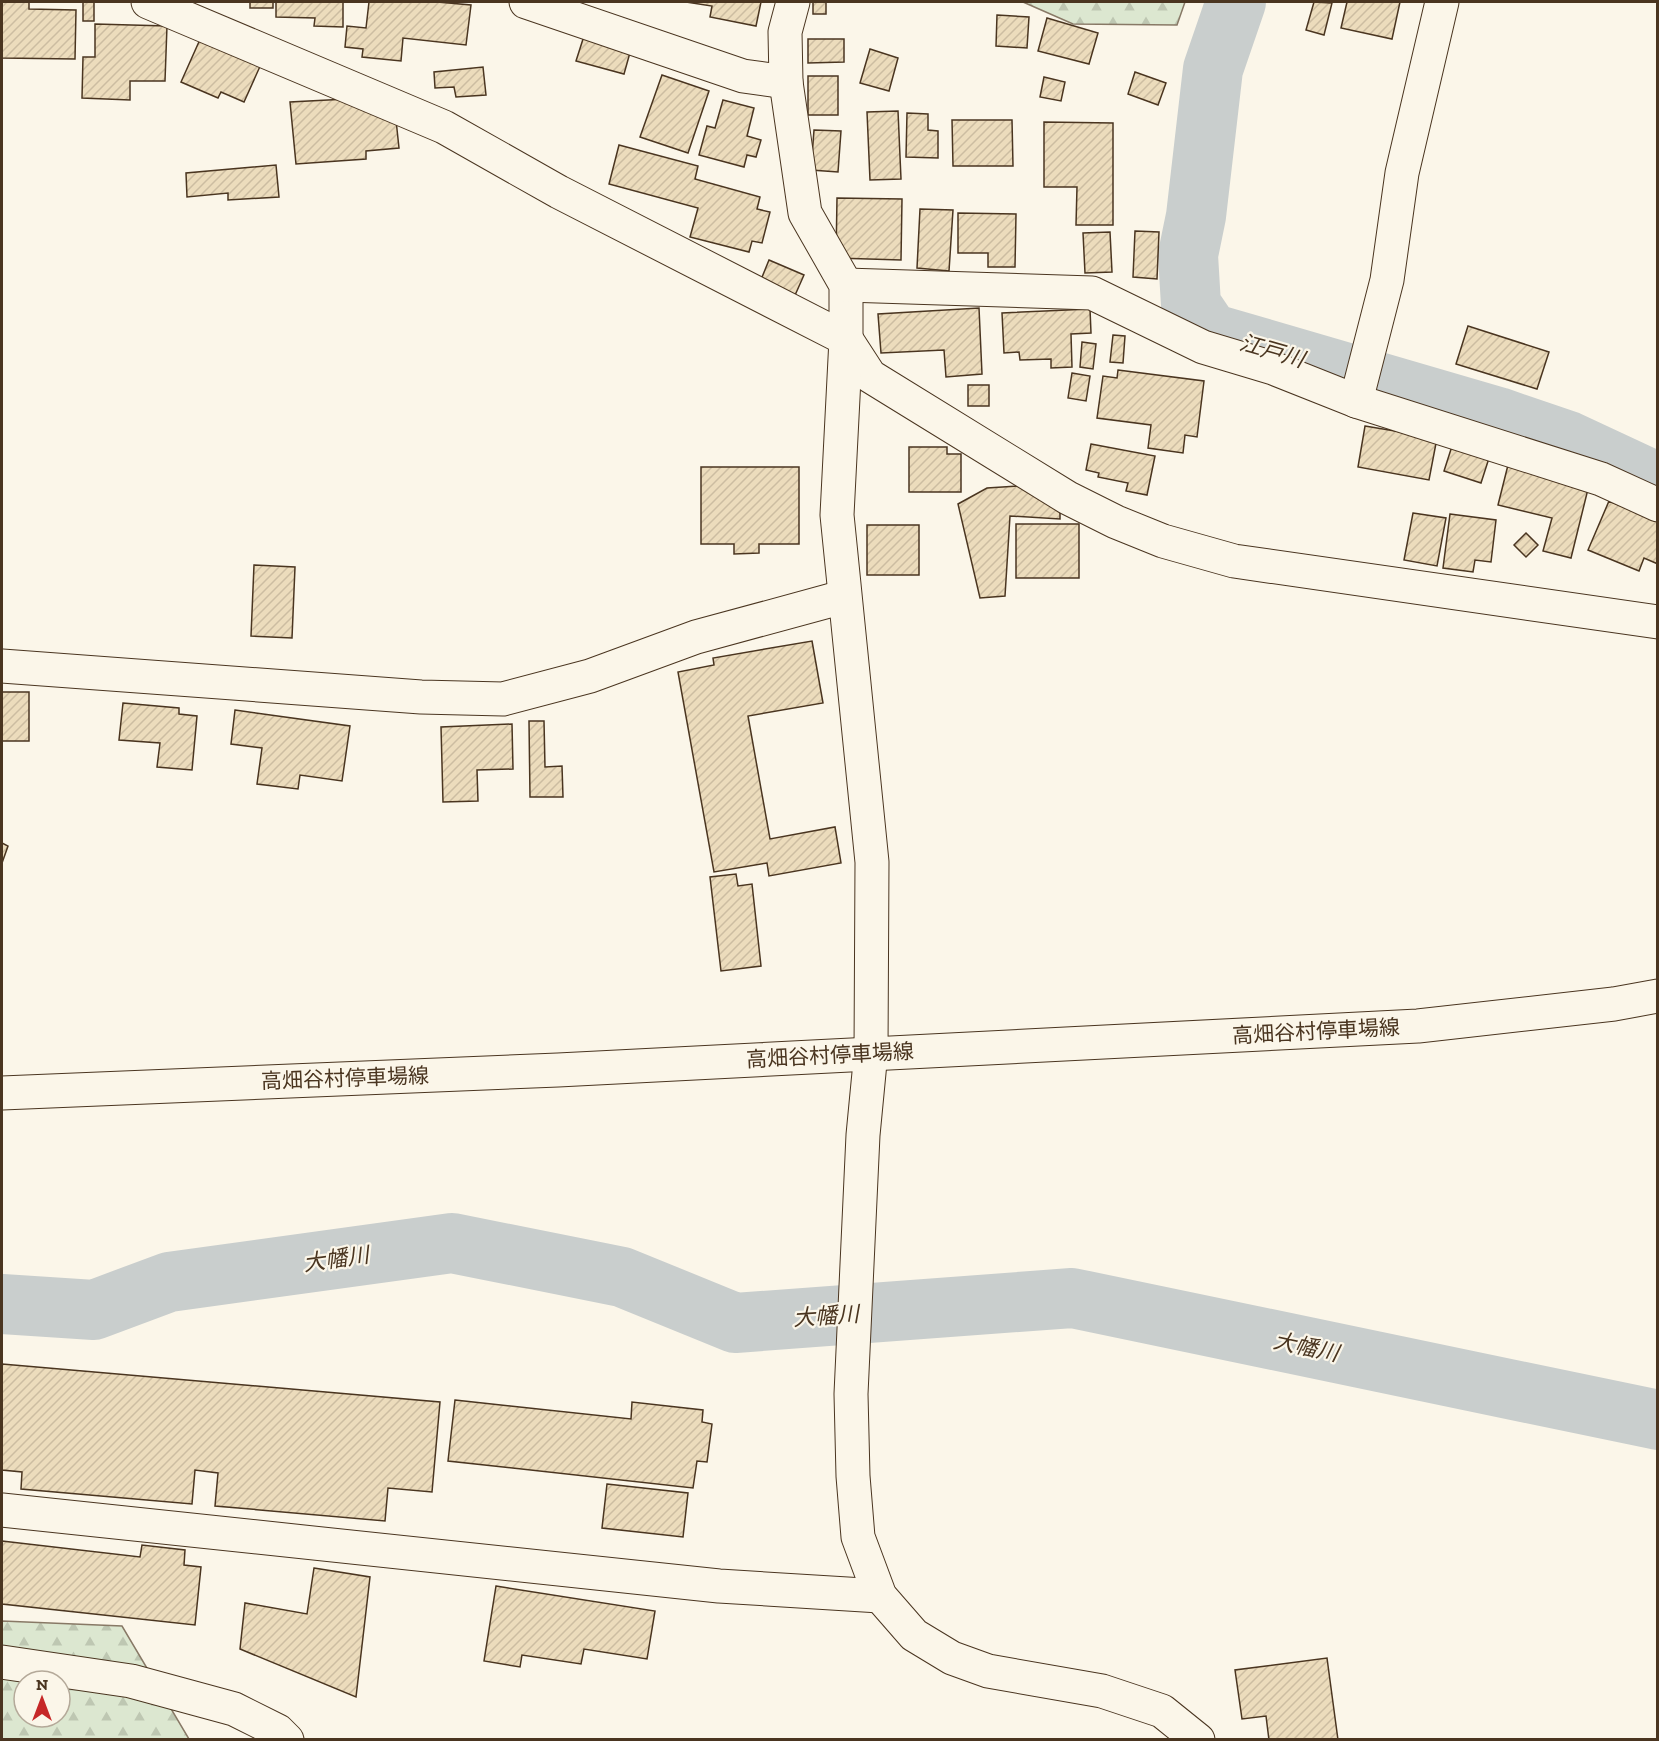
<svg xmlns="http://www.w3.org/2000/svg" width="1659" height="1741" font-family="'Zilla Slab','Noto Sans JP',serif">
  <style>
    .forest { fill: url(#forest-firs); stroke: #887966; stroke-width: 1.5; fill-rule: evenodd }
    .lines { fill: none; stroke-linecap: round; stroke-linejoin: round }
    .river { stroke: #c9cecd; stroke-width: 60 }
    .building { fill: url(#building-hatch); stroke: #4a3520; stroke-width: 1.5 }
    .minor-casing { stroke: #4a3520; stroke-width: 35 }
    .major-casing { stroke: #4a3520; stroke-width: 35 }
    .minor { stroke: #fbf6e9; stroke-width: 33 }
    .major { stroke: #fbf6e9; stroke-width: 33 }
    .labels { text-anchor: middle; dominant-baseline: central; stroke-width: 4.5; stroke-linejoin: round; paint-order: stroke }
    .street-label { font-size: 21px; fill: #4a3520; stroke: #fbf6e9 }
    .water-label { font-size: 22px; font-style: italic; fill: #4a3520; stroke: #fbf6e9 }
  </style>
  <defs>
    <pattern id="forest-firs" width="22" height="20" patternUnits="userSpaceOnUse" patternTransform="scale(1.5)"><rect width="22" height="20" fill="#dce7d0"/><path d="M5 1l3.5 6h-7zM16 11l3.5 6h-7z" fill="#bec7b2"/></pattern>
    <pattern id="building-hatch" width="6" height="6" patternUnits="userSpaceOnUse" patternTransform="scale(1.5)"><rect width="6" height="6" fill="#ecdcbc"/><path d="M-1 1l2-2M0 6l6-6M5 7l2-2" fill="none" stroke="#ccbda1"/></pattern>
  </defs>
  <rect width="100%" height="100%" fill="#fbf6e9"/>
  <!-- forest -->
  <g class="forest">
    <path d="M1023,2h162l-8,23 -104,-1z"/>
    <path d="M2,1621l120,5 67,113 -187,1zM24,1681h36v36h-36z"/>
  </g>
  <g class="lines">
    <!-- river -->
    <g class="river">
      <path d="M1236,2l-23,67 -17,147 -8,39 3,50 19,28 288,84 70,24 90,42"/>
      <path d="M2,1304l92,6 75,-28 283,-39 170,34 113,46 337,-25 586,122"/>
    </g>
  </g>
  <!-- building -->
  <g class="building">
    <path d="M2,2h27v7l47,1 -1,49 -73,-1z"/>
    <rect x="83" y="2" width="11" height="19"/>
    <rect x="250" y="2" width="23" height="6"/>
    <path d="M276,2h67v25l-29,-1 1,-8 -39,-1z"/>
    <path d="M369,2h68l34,3 -5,40 -63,-7 -2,23 -39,-4 1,-8 -18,-2 2,-21 19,2z"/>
    <path d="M686,2h75l-5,24 -46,-9 2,-11z"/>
    <rect x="813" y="2" width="13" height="12"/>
    <path d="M1314,2l18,1 -8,32 -18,-5z"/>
    <path d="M1347,2h53l-8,37 -51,-11z"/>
    <path d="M997,15l32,2 -2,31 -31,-2z"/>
    <path d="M1047,18l51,15 -9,31 -51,-13z"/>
    <path d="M95,24l72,2 -2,55h-35v19l-48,-2 1,-41h12z"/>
    <path d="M202,35l60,27 -18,40 -23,-10 -3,6 -37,-16z"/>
    <path d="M584,36l47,13 -7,25 -48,-13z"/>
    <path d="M808,39h36v23l-36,1z"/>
    <path d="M870,49l28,9 -9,33 -29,-8z"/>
    <path d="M483,67l3,28 -30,2 -2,-10 -19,1 -1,-16z"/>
    <path d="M1135,72l31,11 -8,22 -30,-11z"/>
    <path d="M662,75l47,16 -21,62 -48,-16z"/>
    <rect x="808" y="76" width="30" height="39"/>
    <path d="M1044,77l21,5 -4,19 -21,-4z"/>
    <path d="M347,99l49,21 3,28 -33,3v8l-70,5 -6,-62z"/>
    <path d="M723,100l31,8 -7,28 14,4 -5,17 -9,-2 -3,12 -45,-12 8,-29 8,2z"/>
    <path d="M898,111l3,68 -31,1 -3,-68z"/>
    <path d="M907,113l21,1v16l10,1v27l-32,-1z"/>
    <path d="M952,120h60l1,46h-60z"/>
    <path d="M1044,122l69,1v102h-37l1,-38h-33z"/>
    <path d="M814,130l27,1 -3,41 -27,-2z"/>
    <path d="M619,145l79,21 -3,13 65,18 -3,12 13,3 -8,31 -10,-2 -3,11 -59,-15 8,-29 -89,-24z"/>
    <path d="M276,165l3,32 -51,3v-7l-41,4 -1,-24z"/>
    <path d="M837,198l65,1 -1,61 -65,-2z"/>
    <path d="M920,209l33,1 -4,61 -32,-3z"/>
    <path d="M958,213l58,1 -1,53h-27v-14h-30z"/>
    <path d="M1135,231l24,1 -2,47 -24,-2z"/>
    <path d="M1110,232l2,40 -27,1 -2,-40z"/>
    <path d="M769,260l35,15 -12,27 -34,-15z"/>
    <path d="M979,308l3,66 -36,3 -2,-27 -63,3 -3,-39z"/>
    <path d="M1090,309l1,24 -20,1 1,33 -21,1v-9l-31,1 -1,-8 -15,1 -2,-40z"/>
    <path d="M1468,326l81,26 -12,37 -81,-25z"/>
    <path d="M1113,335l12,1 -2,27 -13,-1z"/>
    <path d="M1082,342l14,2 -3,25 -13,-2z"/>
    <path d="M1118,370l86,11 -7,56 -12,-2 -2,18 -35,-5 3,-23 -54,-7 6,-42 14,2z"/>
    <path d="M1072,373l18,3 -4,25 -18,-3z"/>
    <rect x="968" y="385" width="21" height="21"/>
    <path d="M1365,426l72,12 -8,42 -71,-13z"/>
    <path d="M1453,443l37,12 -9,28 -37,-12z"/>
    <path d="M1091,444l64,12 -8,39 -21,-4 2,-8 -30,-6 1,-4 -13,-3z"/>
    <path d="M909,447h38v7h14v38h-52z"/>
    <path d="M1509,461l79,28 -17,69 -28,-7 9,-33 -54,-13z"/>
    <path d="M701,467h98v77h-40v9l-25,1v-10h-33z"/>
    <path d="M1019,486l41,22v11l-50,-3 -5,80 -25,2 -22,-94 29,-16z"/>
    <path d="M1609,501l49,20v43l-14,-6 -5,13 -51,-21z"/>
    <path d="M1413,513l33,5 -9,48 -33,-6z"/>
    <path d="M1450,514l46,6 -5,42 -16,-2 -2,12 -30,-4z"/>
    <rect x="1016" y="524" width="63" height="54"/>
    <rect x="867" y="525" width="52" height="50"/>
    <path d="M1526,533l12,12 -12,12 -12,-12z"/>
    <path d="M254,565l41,2 -3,71 -41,-2z"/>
    <path d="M812,641l11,62 -75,13 22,123 65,-12 6,36 -72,13 -2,-13 -53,9 -36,-200 36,-7 -1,-7z"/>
    <rect x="2" y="692" width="27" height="49"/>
    <path d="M123,703l56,5v6l18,2 -5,54 -35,-3 3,-24 -41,-3z"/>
    <path d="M235,710l115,16 -8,55 -42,-6 -2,14 -41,-5 5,-36 -31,-4z"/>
    <path d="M529,721h15l1,46 17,-1 1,31h-33z"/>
    <path d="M512,724l1,45 -36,1 1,31 -35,1 -2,-75z"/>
    <path d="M2,843l6,3 -6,17z"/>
    <path d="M736,874l2,12 14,-2 9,82 -40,5 -11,-94z"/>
    <path d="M2,1364l438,38 -8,90 -44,-4 -3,33 -170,-15 3,-33 -23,-3 -3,34 -171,-15 1,-17 -20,-2z"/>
    <path d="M455,1400l176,19 1,-17 71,8 -1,12 10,2 -5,38 -10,-1 -4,27 -245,-27z"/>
    <path d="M607,1484l81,9 -5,44 -81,-9z"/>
    <path d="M2,1541l138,16 2,-12 43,5 -1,15 17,2 -6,58 -193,-21z"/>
    <path d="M314,1568l56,9 -14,120 -116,-48 5,-46 62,11z"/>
    <path d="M496,1586l159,25 -8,48 -63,-10 -3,15 -59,-9 -2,12 -36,-6z"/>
    <path d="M1327,1658l11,82h-69l-3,-24 -24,3 -7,-49z"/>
  </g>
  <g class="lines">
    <!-- minor casing -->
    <g class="minor-casing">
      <g id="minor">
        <path d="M148,2l296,125 115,65 287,147 24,37 198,122 48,24 47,19 71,20 424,61"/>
        <path d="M526,2l217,74 43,6"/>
        <path d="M793,2l-8,30 1,50 19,131 41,72v54l-9,176 35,347 -1,190 -8,83 -12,259 2,82 5,61 22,59 34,39 38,23 36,13 114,20 60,20 36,29"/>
        <path d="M846,285l246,8 111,54 70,21 83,33 245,78 57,26"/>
        <path d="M1356,401l31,-121 15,-107 40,-171"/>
        <path d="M2,666l419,31 82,2 87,-23 106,-39 147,-40"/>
        <path d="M2,1510l717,76 161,10"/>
        <path d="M2,1662l129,19 103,28 44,22 9,9"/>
      </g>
    </g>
    <!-- major casing -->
    <g class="major-casing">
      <path id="major" d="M2,1093l556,-23 860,-44 196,-22 44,-8"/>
    </g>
    <!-- minor -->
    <use href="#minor" class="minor"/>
    <!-- major -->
    <use href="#major" class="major"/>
  </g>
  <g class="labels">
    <!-- street labels -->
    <g class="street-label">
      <text transform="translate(1316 1031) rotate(-3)">高畑谷村停車場線</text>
      <text transform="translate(830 1055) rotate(-3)">高畑谷村停車場線</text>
      <text transform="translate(345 1078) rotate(-2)">高畑谷村停車場線</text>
    </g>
    <!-- water labels -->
    <g class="water-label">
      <text transform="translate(1272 351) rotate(16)">江戸川</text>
      <text transform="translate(336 1259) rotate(-8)">大幡川</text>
      <text transform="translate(826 1316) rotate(-4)">大幡川</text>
      <text transform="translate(1306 1347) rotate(12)">大幡川</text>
    </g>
  </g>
  <!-- border -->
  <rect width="1659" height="1741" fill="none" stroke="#4a3520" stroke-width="6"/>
  <!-- north arrow -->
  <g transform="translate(42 1699)"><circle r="28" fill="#fbf6e9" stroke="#b4a999" stroke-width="1.5"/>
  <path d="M0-4.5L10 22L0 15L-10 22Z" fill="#c62828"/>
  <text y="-9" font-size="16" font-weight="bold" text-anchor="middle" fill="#4a3520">N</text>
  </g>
</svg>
